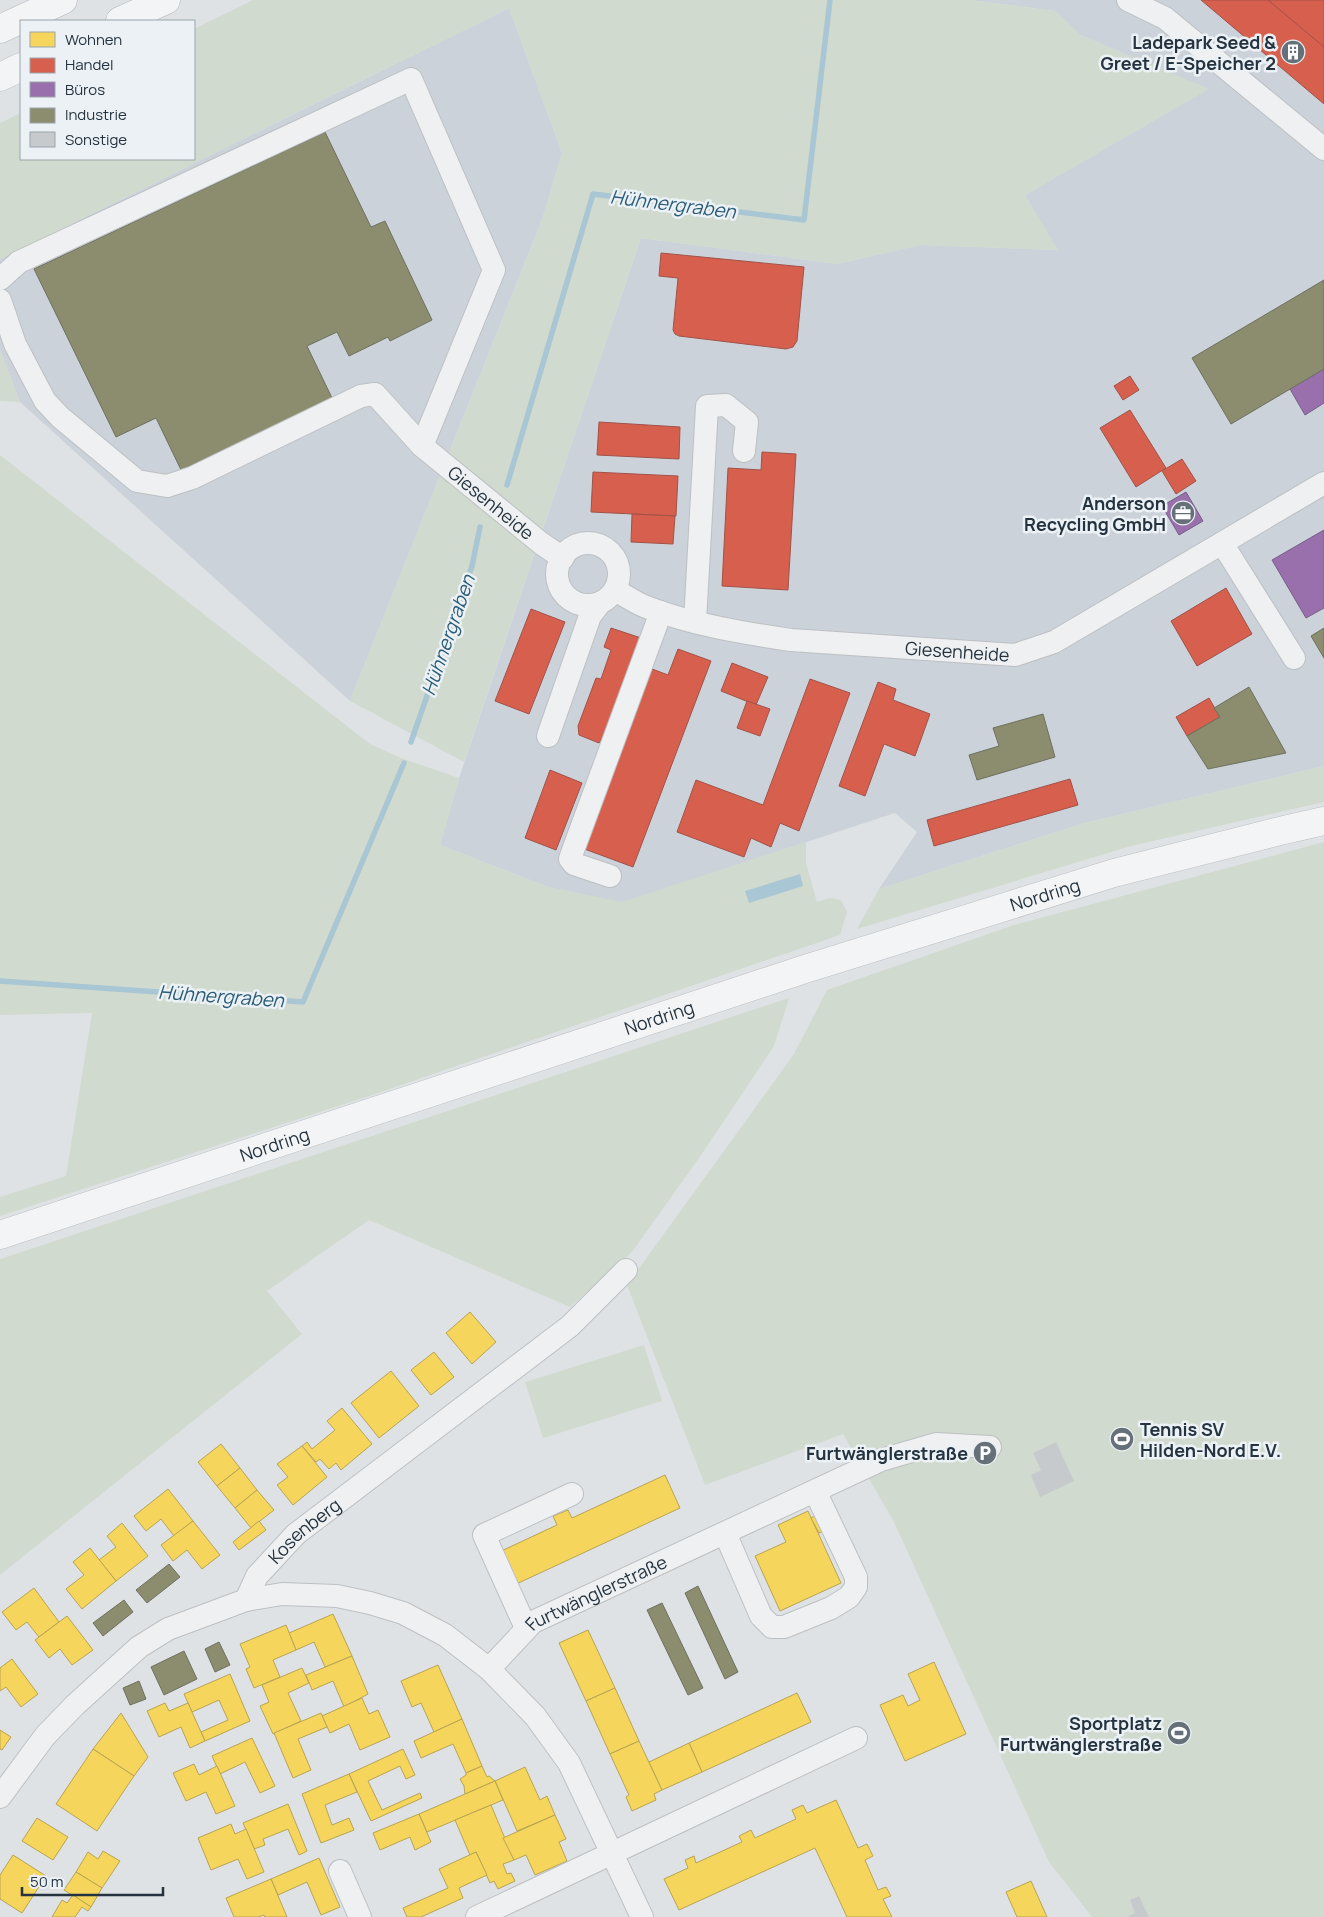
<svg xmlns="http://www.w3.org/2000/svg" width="1324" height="1917" font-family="Manrope,sans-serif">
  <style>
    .built { fill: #ccd2d9 }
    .green { fill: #d1dace }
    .water { fill: #a9c6d4 }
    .homes { fill: #f6d55c; stroke: #b7a453 }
    .shops { fill: #d6604d; stroke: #a15249 }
    .offices { fill: #9970ab; stroke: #765e8b }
    .industry { fill: #8c8c6e; stroke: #6d7160 }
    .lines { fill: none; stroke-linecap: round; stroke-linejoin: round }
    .stream { stroke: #a9c6d4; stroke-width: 5.5 }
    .building { fill: #c7cacd }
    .minor-casing { stroke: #bdc0c3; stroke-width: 24 }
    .major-casing { stroke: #bbbfc3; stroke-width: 29 }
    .highway-casing { stroke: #b1b5ba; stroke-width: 29 }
    .minor { stroke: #eef0f2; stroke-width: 22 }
    .major { stroke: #f3f4f5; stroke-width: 28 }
    .highway { stroke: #f3f4f5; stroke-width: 28 }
    .labels { text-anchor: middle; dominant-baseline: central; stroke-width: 5; stroke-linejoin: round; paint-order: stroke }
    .poi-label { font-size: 18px; font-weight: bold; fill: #24333f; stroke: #ebf1f5; text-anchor: end }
    .street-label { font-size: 18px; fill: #24333f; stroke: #ebf1f5 }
    .water-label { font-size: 19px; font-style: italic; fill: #2a5c77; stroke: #ebf1f5 }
  </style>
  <rect width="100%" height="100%" fill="#dfe2e5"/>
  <!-- built -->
  <g class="built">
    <path d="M969,0h355v766l-243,58 -202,65 38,-57 -22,-19 -273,90 -74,-16 -108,-42 19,-67 182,-540 196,26 83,-19 137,5 -32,-55 183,-106 -128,-54 -25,-24z"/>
    <path d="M509,8l53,145 -19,64 -193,484 -330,-299 -20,-52v-91z"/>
  </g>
  <!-- green -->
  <g class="green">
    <path d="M253,0h716l86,11 25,24 129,54 -184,106 33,55 -138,-5 -83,19 -196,-26 -177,524 -114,-61 193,-484 19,-64 -53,-145 -509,251v-136l21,-10v46h173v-130z"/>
    <path d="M0,350l20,52 -20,-1z"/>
    <path d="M0,455l370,289 31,14 58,20 -19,67 108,42 74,15 184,-60v21l11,39 13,-4 11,2 6,12 -7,23 -471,161 -369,120v-19l66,-21 26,-163 -92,2z"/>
    <path d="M1324,766v36l-193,44 -274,83 22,-40 202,-65z"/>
    <path d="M1324,842v1075h-232l-43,-55 -155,-340 -51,-88 -138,51 -78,-200 167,-231 33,-64 187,-65z"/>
    <path d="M789,998l-15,48 -75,112 -67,94 -62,55 -201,-87 -102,71 35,43 -302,241v-316z"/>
    <path d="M644,1345l18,56 -119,37 -18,-56z"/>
  </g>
  <!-- water -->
  <path class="water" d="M800,874l3,12 -54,17 -4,-12z"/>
  <!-- homes -->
  <g class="homes">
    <path d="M470,1312l26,30 -24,22 -26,-31z"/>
    <path d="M434,1352l20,25 -23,18 -20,-25z"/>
    <path d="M391,1371l28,35 -40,32 -28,-35z"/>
    <path d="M342,1408l30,36 -31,26 -5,-7 -7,6 -9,-10 -4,3 -14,-16 5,-4 5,7 23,-19 -8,-9z"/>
    <path d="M221,1444l19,24 -23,18 -19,-24z"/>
    <path d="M302,1446l25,31 -34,28 -16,-20 11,-8 -11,-13z"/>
    <path d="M240,1468l17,22 -22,18 -18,-22z"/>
    <path d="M665,1475l15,33 -168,78 -15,-33 60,-28 -4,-9 15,-6 4,8z"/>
    <path d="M168,1489l25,32 -19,15 -13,-17 -15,12 -12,-15z"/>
    <path d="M257,1490l17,20 -23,18 -16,-20z"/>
    <path d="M808,1511l33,72 -61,28 -25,-55 31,-14 -8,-17z"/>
    <path d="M821,1513l7,16 -9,4 -8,-15z"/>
    <path d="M193,1521l27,34 -18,14 -15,-19 -14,11 -12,-16z"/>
    <path d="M259,1521l7,9 -27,20 -6,-8z"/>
    <path d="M122,1523l26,33 -32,25 -17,-21 17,-13 -9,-11z"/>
    <path d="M90,1548l26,33 -34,28 -16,-20 18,-14 -11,-13z"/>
    <path d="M34,1588l25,34 -20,15 -12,-15 -11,8 -14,-18z"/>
    <path d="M333,1614l19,42 -27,11 -11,-25 -18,8 -7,-17z"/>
    <path d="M67,1616l26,34 -21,15 -12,-16 -11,9 -14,-18z"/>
    <path d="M286,1625l10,25 -23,10 7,17 -26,11 -8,-19 4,-2 -10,-23z"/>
    <path d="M588,1630l27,58 -29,13 -27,-58z"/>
    <path d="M352,1656l16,38 -24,13 -11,-26 -21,9 -6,-15z"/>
    <path d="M12,1659l26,35 -17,13 -15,-20 -6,4v-23z"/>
    <path d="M934,1662l32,72 -61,27 -25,-56 23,-10 5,11 12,-6 -12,-26z"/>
    <path d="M438,1665l24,54 -28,13 -13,-29 -9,4 -11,-26z"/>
    <path d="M302,1668l7,15 -21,10 13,28 -28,13 -13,-28 9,-4 -7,-17z"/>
    <path d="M230,1674l20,47 -45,20 -4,-9 27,-12 -9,-20 -27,12 -8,-18z"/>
    <path d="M615,1688l24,53 -29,13 -24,-53z"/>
    <path d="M797,1693l14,29 -109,50 -13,-29z"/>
    <path d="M362,1698l7,16 9,-4 12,27 -30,13 -11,-26 -19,9 -8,-17z"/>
    <path d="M165,1703l4,8 19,-8 17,38 -15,7 -9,-21 -22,10 -12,-26z"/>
    <path d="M121,1713l27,44 -14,19 -41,-27z"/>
    <path d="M321,1713l6,14 -29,12 13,31 -18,8 -19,-45z"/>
    <path d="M462,1719l20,47 -16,7 -13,-29 -32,14 -7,-17z"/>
    <path d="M0,1730l11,7 -9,13 -2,-1z"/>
    <path d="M252,1738l23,48 -15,7 -15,-31 -25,12 -8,-18z"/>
    <path d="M639,1741l23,49 -8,4 2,6 -24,11 -6,-14 3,-2 -19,-41z"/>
    <path d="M689,1743l13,29 -40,18 -13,-28z"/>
    <path d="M93,1749l41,27 -37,55 -41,-27z"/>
    <path d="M403,1749l12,26 -9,4 -6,-13 -32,15 14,29 38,-17 2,5 -51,23 -22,-47z"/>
    <path d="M194,1764l5,11 18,-9 18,40 -19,8 -10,-22 -20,9 -13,-28z"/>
    <path d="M482,1766l5,11 2,-1 6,5 -30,13 -1,-8 -4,-7 6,-4v-2z"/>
    <path d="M525,1767l15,33 7,-4 8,19 -38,16 -22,-50z"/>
    <path d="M349,1774l8,18 -32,13 7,20 17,-7 5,12 -33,13 -19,-49z"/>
    <path d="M495,1781l8,19 -76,32 -8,-18z"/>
    <path d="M836,1800l22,48 9,-4 6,12 -8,4 13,30 8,-3 5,9 -8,3 9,18h-45l-32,-69 -136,62 -15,-31 24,-11 -3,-8 9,-4 2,7 46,-21 -3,-6 12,-6 4,8 41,-19 -4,-9 11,-5 4,8z"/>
    <path d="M288,1804l19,47 -8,4 -11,-26 -25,10 2,6 -11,4 -11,-26z"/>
    <path d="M491,1805l23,55 -11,4 4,10 4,-1 4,8 -17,8 -4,-8 -4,2 -14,-31 -6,3 -15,-35z"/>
    <path d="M419,1814l12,28 -16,8 -5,-13 -30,13 -7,-17z"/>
    <path d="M555,1815l11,24 -7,3 8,19 -32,14 -9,-20 -12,5 -11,-22z"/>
    <path d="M37,1818l31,19 -15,23 -31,-19z"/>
    <path d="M231,1824l4,10 11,-5 18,43 -17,7 -9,-20 -27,11 -13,-32z"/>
    <path d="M103,1851l17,10 -18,27 -26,-16 12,-20 10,7z"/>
    <path d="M476,1852l11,23 -28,13 4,10 -42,19h-14l-4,-9 45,-20 -9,-19z"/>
    <path d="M13,1855l33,21 -24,37 -22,-14v-24z"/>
    <path d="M319,1858l21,49 -19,8 -14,-33 -29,13 -7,-16z"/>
    <path d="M76,1872l26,16 -11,19 -27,-17z"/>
    <path d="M271,1879l16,38h-22l-1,-2 -6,2h-24l-8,-19z"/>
    <path d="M1031,1881l16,36h-30l-11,-25z"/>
    <path d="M73,1895l18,12 -3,4 -6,-4 -7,10h-23l10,-17 5,3z"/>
  </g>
  <!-- shops -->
  <g class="shops">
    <path d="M1201,0h123v104z"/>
    <path d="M1268,0h56v47z"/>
    <path d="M661,253l143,14 -7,74 -4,6 -7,2 -107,-13 -4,-2 -2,-4 5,-52 -19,-2z"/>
    <path d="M1130,376l9,14 -16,10 -9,-14z"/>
    <path d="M1130,410l36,58 -30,19 -36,-59z"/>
    <path d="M599,422l81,5 -1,32 -82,-4z"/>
    <path d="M762,452l34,2 -8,136 -66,-4 6,-118 33,2z"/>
    <path d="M1182,459l14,22 -20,13 -14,-23z"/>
    <path d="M593,472l85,4 -2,40 -85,-4z"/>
    <path d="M632,514l43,2 -2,28 -42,-2z"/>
    <path d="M1226,588l26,46 -55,32 -26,-45z"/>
    <path d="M531,609l34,13 -36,92 -34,-13z"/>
    <path d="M611,628l30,10 -37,97 -5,8 -20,-8 -1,-9 18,-48 5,1 10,-29 -7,-3z"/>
    <path d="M678,649l33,12 -78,206 -54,-20 68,-180 21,8z"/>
    <path d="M732,663l36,14 -12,28 -35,-14z"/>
    <path d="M810,679l40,14 -51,138 -19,-8 -9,24 -20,-9 -7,19 -67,-25 19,-52 67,25z"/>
    <path d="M878,682l18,7 -3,11 37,14 -15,42 -31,-12 -19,52 -26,-10z"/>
    <path d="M1209,698l11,19 -33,19 -11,-19z"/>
    <path d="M747,701l23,8 -10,27 -23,-8z"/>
    <path d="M550,770l32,13 -26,67 -31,-12z"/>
    <path d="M1070,779l8,26 -144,41 -7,-26z"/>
  </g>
  <!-- offices -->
  <g class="offices">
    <path d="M1324,369v34l-19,12 -15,-26z"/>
    <path d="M1186,492l17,29 -24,14 -17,-29z"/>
    <path d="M1324,530v78l-18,10 -34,-58z"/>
  </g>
  <!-- industry -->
  <g class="industry">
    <path d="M325,132l46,95 14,-6 47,99 -42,21 -2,-4 -39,19 -12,-24 -30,14 26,54 -150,74 -27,-56 -40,19 -82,-168z"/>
    <path d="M1324,280v89l-93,55 -39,-66z"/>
    <path d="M1324,628v30l-13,-22z"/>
    <path d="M1249,687l37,66 -78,16 -21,-33 33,-19 -6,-9z"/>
    <path d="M1043,714l12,43 -78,23 -8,-25 30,-9 -6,-18z"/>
    <path d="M169,1564l11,13 -33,26 -11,-13z"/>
    <path d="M698,1586l40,86 -13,7 -40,-86z"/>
    <path d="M124,1600l9,12 -30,24 -10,-13z"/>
    <path d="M662,1603l41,85 -15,7 -41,-85z"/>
    <path d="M219,1642l11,23 -15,7 -10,-23z"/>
    <path d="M184,1651l13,28 -33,16 -13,-28z"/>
    <path d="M139,1681l7,18 -16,6 -7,-17z"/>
  </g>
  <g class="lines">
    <!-- stream -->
    <g class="stream">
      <path d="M507,485l86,-291 211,26 26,-220"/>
      <path d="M411,742l61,-176 8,-39"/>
      <path d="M0,981l303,21 101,-239"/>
    </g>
  </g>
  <!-- building -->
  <g class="building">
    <path d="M1056,1442l18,39 -34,16 -9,-22 10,-5 -8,-17z"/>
    <path d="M1139,1896l10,21h-22l8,-4 -5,-13z"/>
  </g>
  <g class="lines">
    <!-- minor casing -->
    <g class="minor-casing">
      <g id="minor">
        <path d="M1128,0l37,18 159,131"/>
        <path d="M0,279l19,-17 392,-183 83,191 -72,176"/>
        <path id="s1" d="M0,300l15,44 30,57 15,16 77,64 30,5 25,-8 169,-82 14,-2 47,52 120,98 21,14"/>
        <path d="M1222,543l72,115"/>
        <circle cx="588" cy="574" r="31"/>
        <path id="s2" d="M615,590c11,6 22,14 34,18 45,17 95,25 142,32l224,15 39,-13 270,-159"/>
        <path d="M695,622l12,-216 19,-1 21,17 -3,29"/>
        <path d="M548,736l42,-120 10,-13"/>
        <path d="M610,876l-36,-12 -4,-5 2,-6 89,-241"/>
        <path d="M725,1533l36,83 11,11h12l47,-19 18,-11 7,-10v-10l-41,-86"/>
        <path id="s3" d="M246,1600l11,-24 39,-42 274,-208 56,-56"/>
        <path d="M526,1628l-42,-93 88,-41"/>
        <path id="s4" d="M489,1669l44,-47 348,-162 55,-16 54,3"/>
        <path d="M0,1797l45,-61 30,-31 64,-58 29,-18 78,-29 36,-6 55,2 33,7 33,10 42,22 44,34 46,47 34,47 73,154"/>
        <path d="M340,1871l20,46"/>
        <path d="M477,1917l379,-179"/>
      </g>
    </g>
    <!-- major casing -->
    <g class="major-casing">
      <g id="major">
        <path id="s5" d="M0,1235l805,-266 309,-96 170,-43 40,-9"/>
      </g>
    </g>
    <!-- highway casing -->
    <g class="highway-casing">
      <g id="highway">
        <path d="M120,21l46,-21"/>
        <path d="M0,29l63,-29"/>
        <path d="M0,77l21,-10"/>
      </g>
    </g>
    <!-- minor -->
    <use href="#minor" class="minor"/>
    <!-- major -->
    <use href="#major" class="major"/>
    <!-- highway -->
    <use href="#highway" class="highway"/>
  </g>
  <!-- icons -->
  <defs>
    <g id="building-disc" transform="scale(1.25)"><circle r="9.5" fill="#657079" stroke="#ebf1f5"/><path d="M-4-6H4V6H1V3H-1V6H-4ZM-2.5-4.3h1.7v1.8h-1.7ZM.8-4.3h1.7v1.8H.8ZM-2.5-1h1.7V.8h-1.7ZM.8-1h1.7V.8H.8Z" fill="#fff"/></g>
    <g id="office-disc" transform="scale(1.25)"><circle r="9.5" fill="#657079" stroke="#ebf1f5"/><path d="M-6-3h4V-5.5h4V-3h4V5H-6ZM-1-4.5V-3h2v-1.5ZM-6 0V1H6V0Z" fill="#fff"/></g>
    <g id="stadium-disc" transform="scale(1.25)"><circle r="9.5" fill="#657079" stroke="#ebf1f5"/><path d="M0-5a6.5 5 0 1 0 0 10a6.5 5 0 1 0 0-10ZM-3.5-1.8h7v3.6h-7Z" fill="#fff"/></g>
    <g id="parking-disc" transform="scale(1.25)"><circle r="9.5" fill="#657079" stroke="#ebf1f5"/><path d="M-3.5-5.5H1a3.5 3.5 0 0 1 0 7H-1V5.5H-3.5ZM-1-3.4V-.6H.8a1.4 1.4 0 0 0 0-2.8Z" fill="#fff"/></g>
  </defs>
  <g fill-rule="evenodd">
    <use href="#building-disc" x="1293" y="52"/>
    <use href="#office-disc" x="1183" y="513"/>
    <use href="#stadium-disc" x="1122" y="1439"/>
    <use href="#parking-disc" x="985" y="1453"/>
    <use href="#stadium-disc" x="1179" y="1733"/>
  </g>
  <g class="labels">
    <!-- poi labels -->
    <g class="poi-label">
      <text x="1276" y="42">Ladepark Seed &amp;<tspan x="1276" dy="21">Greet / E-Speicher 2</tspan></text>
      <text x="1166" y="503">Anderson<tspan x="1166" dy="21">Recycling GmbH</tspan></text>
      <text x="1140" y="1429" text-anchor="start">Tennis SV<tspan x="1140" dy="21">Hilden-Nord E.V.</tspan></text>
      <text x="968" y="1453">Furtwänglerstraße</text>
      <text x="1162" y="1723">Sportplatz<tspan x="1162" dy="21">Furtwänglerstraße</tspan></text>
    </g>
    <!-- street labels -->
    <g class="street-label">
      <text stroke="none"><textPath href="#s1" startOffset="651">Giesenheide</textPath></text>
      <text stroke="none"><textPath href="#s2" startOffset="351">Giesenheide</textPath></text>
      <text stroke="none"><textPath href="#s5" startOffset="1099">Nordring</textPath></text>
      <text stroke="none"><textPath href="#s5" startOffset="694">Nordring</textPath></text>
      <text stroke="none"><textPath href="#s5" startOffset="289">Nordring</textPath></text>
      <text stroke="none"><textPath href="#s3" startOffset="92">Kosenberg</textPath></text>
      <text stroke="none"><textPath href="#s4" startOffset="134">Furtwänglerstraße</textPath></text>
    </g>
    <!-- water labels -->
    <g class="water-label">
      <text transform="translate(673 204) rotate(7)">Hühnergraben</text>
      <text transform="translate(448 635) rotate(-71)">Hühnergraben</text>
      <text transform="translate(221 996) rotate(4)">Hühnergraben</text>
    </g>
  </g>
  <!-- legend -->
  <rect x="20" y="20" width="175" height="140" fill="#ebf1f5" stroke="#9ba5ac"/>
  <rect x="30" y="32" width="25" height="15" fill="#f6d55c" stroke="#9ba5ac"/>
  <text x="65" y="45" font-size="15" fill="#24333f">Wohnen</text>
  <rect x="30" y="58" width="25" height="15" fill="#d6604d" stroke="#9ba5ac"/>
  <text x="65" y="70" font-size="15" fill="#24333f">Handel</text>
  <rect x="30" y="82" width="25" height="15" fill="#9970ab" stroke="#9ba5ac"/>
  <text x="65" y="95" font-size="15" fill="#24333f">Büros</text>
  <rect x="30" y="108" width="25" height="15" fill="#8c8c6e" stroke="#9ba5ac"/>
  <text x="65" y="120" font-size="15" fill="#24333f">Industrie</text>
  <rect x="30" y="132" width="25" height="15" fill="#c7cacd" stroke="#9ba5ac"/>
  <text x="65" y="145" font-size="15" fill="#24333f">Sonstige</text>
  <!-- scale -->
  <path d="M22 1887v8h141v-8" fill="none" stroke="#24333f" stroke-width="2.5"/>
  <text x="30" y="1887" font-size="15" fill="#24333f" stroke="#ebf1f5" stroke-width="4" paint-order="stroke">50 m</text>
</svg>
